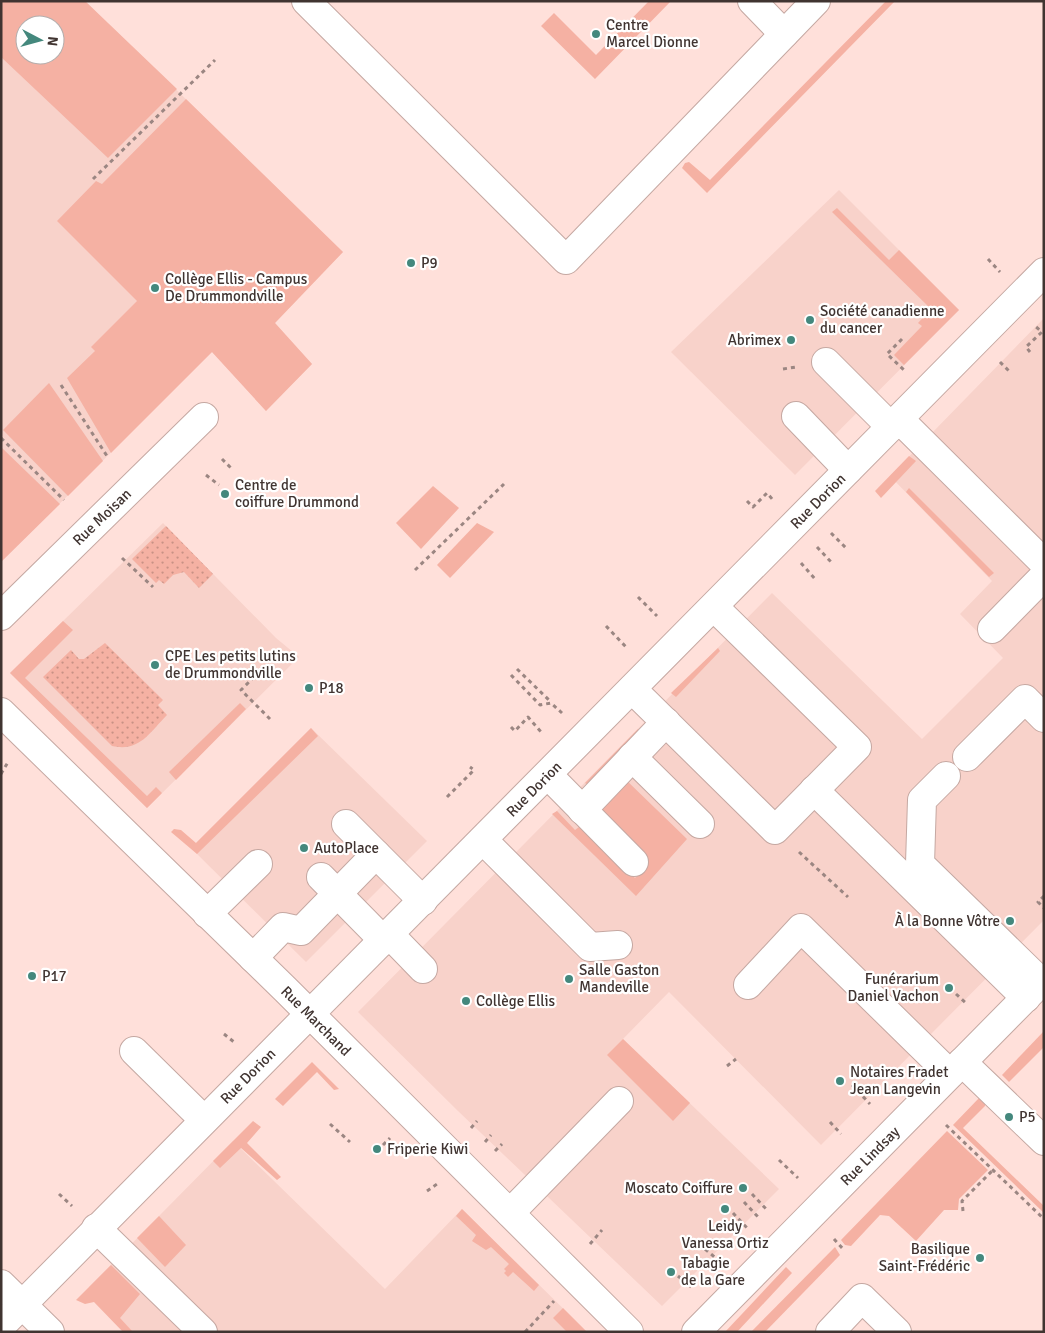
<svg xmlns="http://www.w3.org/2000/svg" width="1045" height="1333" font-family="Signika,sans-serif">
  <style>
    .built { fill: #f8d2ca; fill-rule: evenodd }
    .green { fill: #f5b1a3; fill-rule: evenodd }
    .park { fill: url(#park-dots) }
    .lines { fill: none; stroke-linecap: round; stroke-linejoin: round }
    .minor-casing { stroke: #c5a8a2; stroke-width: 30 }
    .path { stroke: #9b8682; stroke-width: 3; stroke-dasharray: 4 4; stroke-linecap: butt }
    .minor { stroke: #fff; stroke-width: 28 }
    .poi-dot { fill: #44887d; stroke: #fff; stroke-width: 2 }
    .labels { text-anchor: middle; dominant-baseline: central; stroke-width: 4.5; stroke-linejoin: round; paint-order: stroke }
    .poi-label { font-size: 15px; fill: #403431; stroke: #fff; text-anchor: start }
    .street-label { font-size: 15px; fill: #403431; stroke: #fff }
  </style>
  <defs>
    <pattern id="park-dots" width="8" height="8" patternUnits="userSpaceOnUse" patternTransform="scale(1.25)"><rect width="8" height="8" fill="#f5b1a3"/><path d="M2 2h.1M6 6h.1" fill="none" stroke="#c89185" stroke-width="1.8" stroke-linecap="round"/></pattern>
  </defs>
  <rect width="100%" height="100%" fill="#ffe0da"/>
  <!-- built -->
  <g class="built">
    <path d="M1,1h84l258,251 -68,71 37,41 -46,47 -54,-59 -211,210zM25,25h30v30h-30z"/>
    <path d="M839,190l120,120 -164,165 -124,-123z"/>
    <path d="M1044,318v602l-223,225 -152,-153 -46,47 156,150 -117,117 -204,-195 -100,-99 414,-419 150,146 81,-81 -43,-44 32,-33 -102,-105z"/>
    <path d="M163,523l113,115 23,19 -152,151 -137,-135z"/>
    <path d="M311,728l116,113 -121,121 -115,-114z"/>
    <path d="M233,1141l152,148 77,-80 125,123h-454l-44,-45z"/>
  </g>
  <!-- green -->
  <g class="green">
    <path d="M1,1h84l92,88 -69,69 -107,-101zM25,25h30v30h-30z"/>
    <path d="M649,1h22l-76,78 -54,-53 13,-13 42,42z"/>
    <path d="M886,1h9l-188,192 -25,-25 3,-5 4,-1 21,18z"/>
    <path d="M186,99l157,153 -68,71 37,41 -46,47 -54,-59 -101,101 -44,-75 28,-27 -4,-4 46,-46 -80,-80 39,-40 6,3z"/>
    <path d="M837,208l52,52 10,-10 60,60 -55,55 -10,-10 28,-29 -4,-3 13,-14 -99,-97z"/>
    <path d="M49,383l54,78 -35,35 -65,-66z"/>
    <path d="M1,447l59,57 -59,58z"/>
    <path d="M909,456l7,5 -35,37 -6,-7z"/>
    <path d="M433,486l26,22 -38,41 -25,-26z"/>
    <path d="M909,488l85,85 -5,4 -83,-85z"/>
    <path d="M477,523l17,9 -44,46 -13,-13z"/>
    <path d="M63,621l10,9 -48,48 122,118 9,-9 6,6 -15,15 -137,-135z"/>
    <path d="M718,648l2,3 -44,46 -5,-4z"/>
    <path d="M240,703l6,6 -70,71 -7,-8z"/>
    <path d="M311,728l7,8 -121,118 -26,-22 3,-3 7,1 15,13z"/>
    <path d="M638,729l2,5 -50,52 -5,-3z"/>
    <path d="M625,779l62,60 -51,57 -84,-82 5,-3 18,19 4,-3 56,51 9,-8 4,-12 -51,-49z"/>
    <path d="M1044,1031v16l-35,35 -7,-7z"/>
    <path d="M623,1039l67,64 -17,18 -66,-66z"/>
    <path d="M312,1062l27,27 -5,1 -17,-18 -34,34 -8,-7z"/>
    <path d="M979,1098l6,4v4l-22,22 81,78v7l-91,-88z"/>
    <path d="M253,1121l8,6 -14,16 34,34 -4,3 -36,-32 -21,20 -7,-7z"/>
    <path d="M947,1131l41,39 -29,29 -1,11h-14l-28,31 -27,-25 -9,-1 -29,31 -6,-1 -4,-5z"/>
    <path d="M462,1209l77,76 -5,6 -21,-19 -5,5 -4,-4 2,-2 -2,-2 5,-5 -18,-17 -5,3 -14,-9 4,-6 -20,-19z"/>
    <path d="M159,1216l27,29 -21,22 -28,-29z"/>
    <path d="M835,1247l5,8 -75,77h-14z"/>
    <path d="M111,1265l29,29 -20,24 13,14h-10l-29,-30 -9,2 -9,-4z"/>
    <path d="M786,1267l6,6 -55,59h-12z"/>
    <path d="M563,1308l24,24h-20l-14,-14z"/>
  </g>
  <!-- park -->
  <g class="park">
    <path d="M166,526l47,48 -14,14 -15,-16 -11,3 -9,9 -5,-4 -3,3 -24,-24z"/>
    <path d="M105,643l58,57 -5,5 9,10c-18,18 -27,37 -55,31l-69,-69 28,-27 8,9h5z"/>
  </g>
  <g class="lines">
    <!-- minor casing -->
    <g class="minor-casing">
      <g id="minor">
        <path d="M306,1l260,259 250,-259"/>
        <path d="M752,1l32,33"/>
        <path d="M826,362l65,65"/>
        <path d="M796,416l52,54"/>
        <path d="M899,419l145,144"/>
        <path d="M1,616l203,-199"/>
        <path d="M992,629l52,-53"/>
        <path d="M632,689l143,141 82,-83 -143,-140"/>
        <path d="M1,712l285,278 343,342"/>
        <path d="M632,757l68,67"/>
        <path d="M967,757l58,-58 19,19"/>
        <path d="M548,775l86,87"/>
        <path d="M946,776l-24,24 -2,64 121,118"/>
        <path d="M814,790l212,208"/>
        <path d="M582,810l84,-88"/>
        <path d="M346,824l77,77"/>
        <path d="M483,840l107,107 28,-2"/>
        <path d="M321,877l63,64"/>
        <path d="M207,914l51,-50"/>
        <path d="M390,935l33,34"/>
        <path d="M253,958l30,-31 18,4 75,-77"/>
        <path d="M748,985l53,-57 149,146"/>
        <path d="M134,1051l70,69"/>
        <path d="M962,1062l82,79"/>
        <path d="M510,1213l109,-112"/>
        <path d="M96,1228l107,104"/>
        <path d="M1,1284l49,48"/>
        <path d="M1,1326l1043,-1054"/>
        <path d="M696,1332l348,-353"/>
        <path d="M830,1332l32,-34 35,34"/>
      </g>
    </g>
    <!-- path -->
    <g class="path">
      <path d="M93,179l122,-119"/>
      <path d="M988,259l12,13"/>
      <path d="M902,339l-15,15 17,16"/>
      <path d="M1030,352l-4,-5 16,-15 -7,-6"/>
      <path d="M1000,362l10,10"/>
      <path d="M783,369l13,-2"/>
      <path d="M61,385l46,71"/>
      <path d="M1,438l63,62"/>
      <path d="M222,459l11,11"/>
      <path d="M206,475l13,10"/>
      <path d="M747,501l6,6 14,-14 6,7"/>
      <path d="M831,533l15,15"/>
      <path d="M817,547l15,16"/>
      <path d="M122,558l31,29"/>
      <path d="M801,563l14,16"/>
      <path d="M415,570l89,-86"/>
      <path d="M638,597l19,19"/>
      <path d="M606,626l21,22"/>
      <path d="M517,669l34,33"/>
      <path d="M244,671l8,8 -11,11 29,29"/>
      <path d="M511,675l29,30 11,-2 11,10"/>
      <path d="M511,727l4,4 13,-14 14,16"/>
      <path d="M1,774l7,-12"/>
      <path d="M447,797l27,-27 -4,-3"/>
      <path d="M799,852l49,45"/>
      <path d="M1044,896l-6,6 6,6"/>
      <path d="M956,994l11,10"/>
      <path d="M224,1034l10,8"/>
      <path d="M727,1066l9,-7"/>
      <path d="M852,1085l18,19"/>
      <path d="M830,1122l11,12"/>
      <path d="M330,1124l20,18"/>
      <path d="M946,1125l98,94"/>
      <path d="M471,1128l6,-7"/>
      <path d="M485,1142l6,-7"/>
      <path d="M383,1145l7,-7"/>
      <path d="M495,1151l7,-7"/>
      <path d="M779,1160l19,18"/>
      <path d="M427,1191l10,-7"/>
      <path d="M59,1194l13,12"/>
      <path d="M752,1194l15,16"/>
      <path d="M744,1202l15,16"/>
      <path d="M963,1211l-1,-10 31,-31"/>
      <path d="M733,1213l15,16"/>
      <path d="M834,1239l10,11"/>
      <path d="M590,1244l12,-14"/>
      <path d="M705,1249l13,11"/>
      <path d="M678,1276l13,11"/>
      <path d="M525,1332l29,-31"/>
    </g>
    <!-- minor -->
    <use href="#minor" class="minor"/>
  </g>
  <!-- markers -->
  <g class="poi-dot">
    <circle cx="596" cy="34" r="5"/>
    <circle cx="411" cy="263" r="5"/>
    <circle cx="155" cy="288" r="5"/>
    <circle cx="810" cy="320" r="5"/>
    <circle cx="791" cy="340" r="5"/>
    <circle cx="225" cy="494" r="5"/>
    <circle cx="155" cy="665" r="5"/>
    <circle cx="309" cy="688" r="5"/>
    <circle cx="304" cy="848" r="5"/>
    <circle cx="1010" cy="921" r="5"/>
    <circle cx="32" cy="976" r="5"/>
    <circle cx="569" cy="979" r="5"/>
    <circle cx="949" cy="988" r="5"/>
    <circle cx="466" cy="1001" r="5"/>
    <circle cx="840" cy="1081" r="5"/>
    <circle cx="1009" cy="1117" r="5"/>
    <circle cx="377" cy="1149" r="5"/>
    <circle cx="743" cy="1188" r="5"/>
    <circle cx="725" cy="1209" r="5"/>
    <circle cx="980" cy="1258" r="5"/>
    <circle cx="671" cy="1272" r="5"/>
  </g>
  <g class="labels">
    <!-- poi labels -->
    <g class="poi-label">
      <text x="606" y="25">Centre<tspan x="606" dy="17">Marcel Dionne</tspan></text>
      <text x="421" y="263">P9</text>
      <text x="165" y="279">Collège Ellis - Campus<tspan x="165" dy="17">De Drummondville</tspan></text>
      <text x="820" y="311">Société canadienne<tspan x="820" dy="17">du cancer</tspan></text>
      <text x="781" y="340" text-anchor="end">Abrimex</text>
      <text x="235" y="485">Centre de<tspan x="235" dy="17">coiffure Drummond</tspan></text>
      <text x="165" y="656">CPE Les petits lutins<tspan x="165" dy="17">de Drummondville</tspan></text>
      <text x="319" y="688">P18</text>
      <text x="314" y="848">AutoPlace</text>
      <text x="1000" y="921" text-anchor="end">À la Bonne Vôtre</text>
      <text x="579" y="970">Salle Gaston<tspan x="579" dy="17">Mandeville</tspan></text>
      <text x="42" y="976">P17</text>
      <text x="939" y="979" text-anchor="end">Funérarium<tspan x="939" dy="17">Daniel Vachon</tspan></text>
      <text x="476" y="1001">Collège Ellis</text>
      <text x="850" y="1072">Notaires Fradet<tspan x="850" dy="17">Jean Langevin</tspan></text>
      <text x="1019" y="1117">P5</text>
      <text x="387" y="1149">Friperie Kiwi</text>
      <text x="733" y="1188" text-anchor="end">Moscato Coiffure</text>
      <text x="725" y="1226" text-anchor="middle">Leidy<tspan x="725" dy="17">Vanessa Ortiz</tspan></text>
      <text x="970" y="1249" text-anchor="end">Basilique<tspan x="970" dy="17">Saint-Frédéric</tspan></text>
      <text x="681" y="1263">Tabagie<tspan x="681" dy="17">de la Gare</tspan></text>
    </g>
    <!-- street labels -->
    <g class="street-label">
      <text transform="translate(818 501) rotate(-45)">Rue Dorion</text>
      <text transform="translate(102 517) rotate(-44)">Rue Moisan</text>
      <text transform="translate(534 789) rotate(-45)">Rue Dorion</text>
      <text transform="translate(316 1021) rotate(45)">Rue Marchand</text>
      <text transform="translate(248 1076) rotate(-45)">Rue Dorion</text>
      <text transform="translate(870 1156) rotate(-45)">Rue Lindsay</text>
    </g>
  </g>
  <!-- border -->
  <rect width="1045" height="1333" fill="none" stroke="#403431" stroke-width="5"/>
  <!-- north arrow -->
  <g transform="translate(40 40) rotate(96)"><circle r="24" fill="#ffffff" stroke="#b3aead"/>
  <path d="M0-4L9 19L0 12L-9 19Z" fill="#44887d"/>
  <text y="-8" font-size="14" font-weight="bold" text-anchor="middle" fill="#403431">N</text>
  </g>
</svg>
